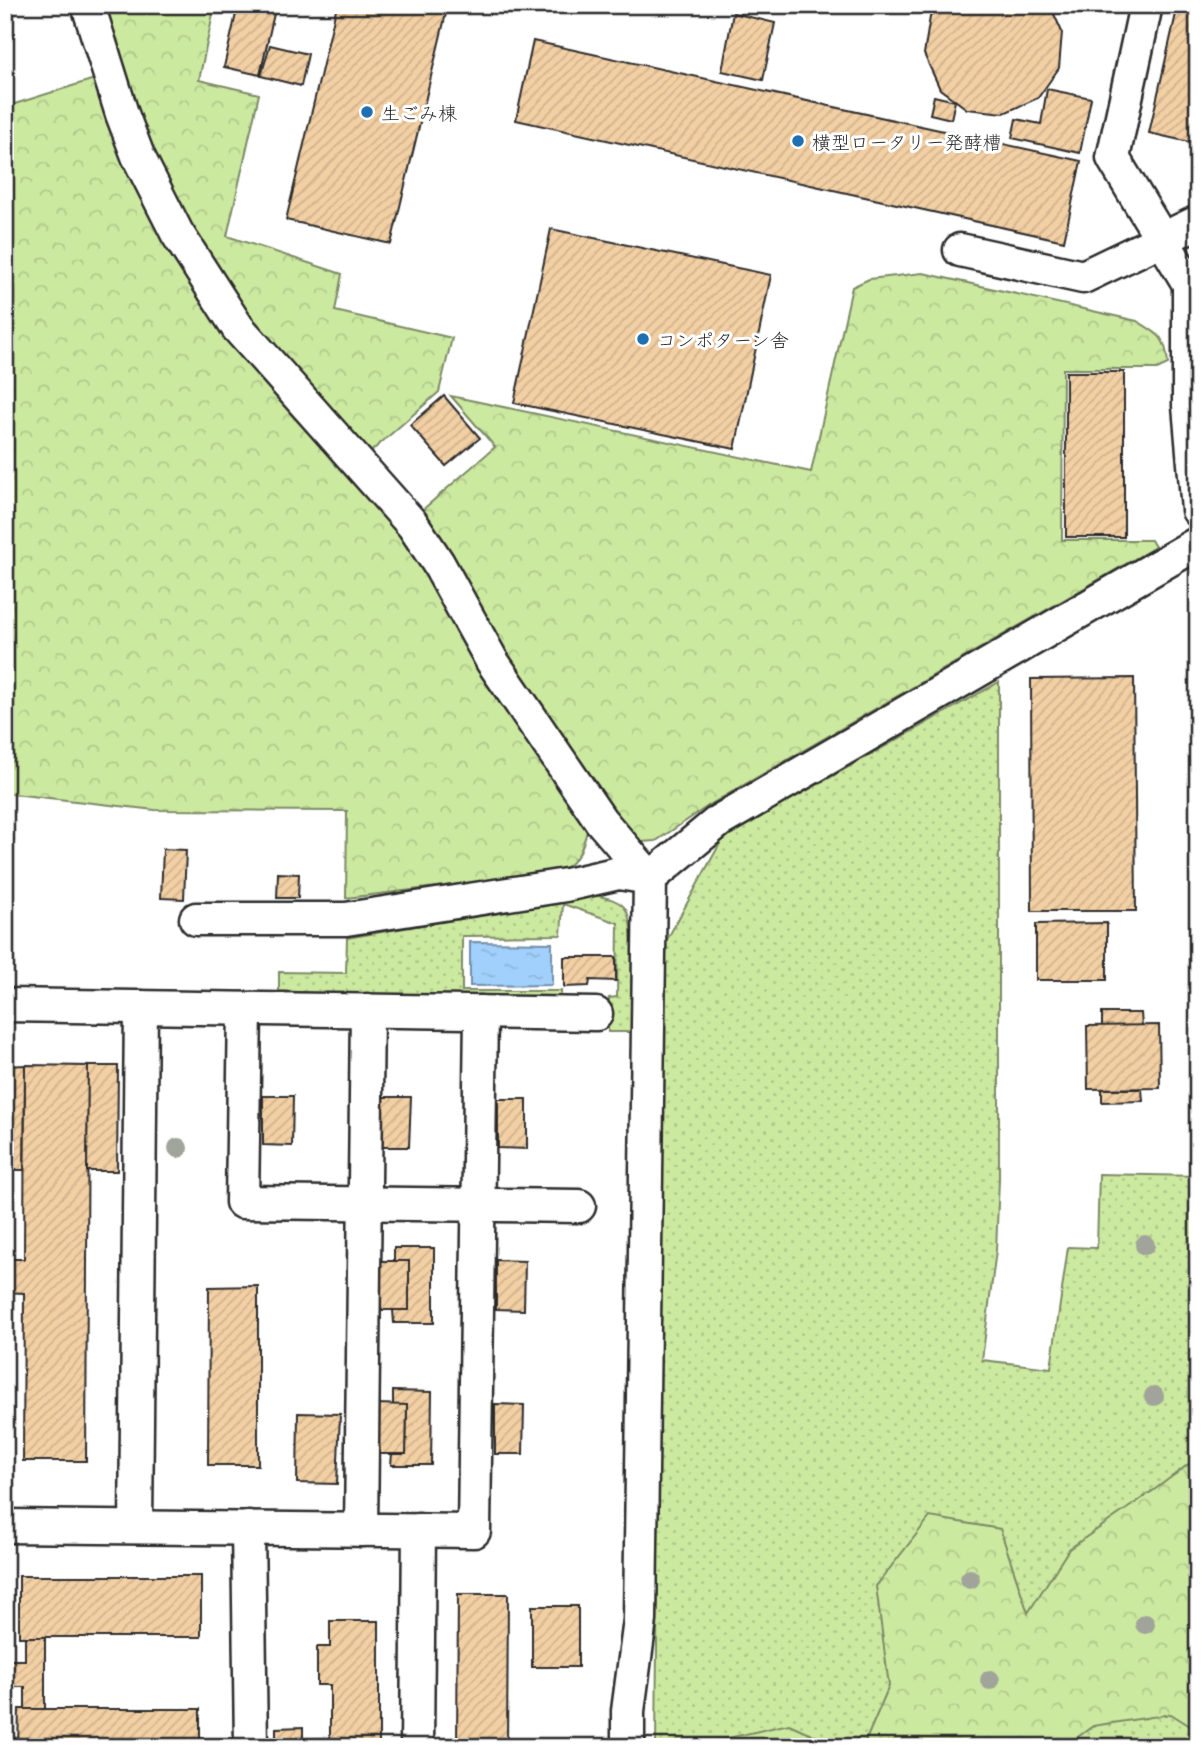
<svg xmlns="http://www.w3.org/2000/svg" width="1203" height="1752" font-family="'Playpen Sans','Klee One',sans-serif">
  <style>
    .grass { fill: url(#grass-dots); stroke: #7c8a66; stroke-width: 2 }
    .forest { fill: url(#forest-crowns); stroke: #7c8a66; stroke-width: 2 }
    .water { fill: url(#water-ripples); stroke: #728ea8; stroke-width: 2 }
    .building { fill: url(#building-hatch); stroke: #2b2b2b; stroke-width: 2 }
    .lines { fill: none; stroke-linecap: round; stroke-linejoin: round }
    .lane-casing { stroke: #2b2b2b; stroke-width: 37 }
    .lane { stroke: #fff; stroke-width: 32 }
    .tree { fill: #a0a49a }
    .poi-dot { fill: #1f6fb2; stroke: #fff; stroke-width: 2.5 }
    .labels { text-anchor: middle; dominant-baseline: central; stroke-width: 6; stroke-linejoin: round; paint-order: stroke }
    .poi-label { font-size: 19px; fill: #2b2b2b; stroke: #fff; text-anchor: start }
  </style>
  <defs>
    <pattern id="grass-dots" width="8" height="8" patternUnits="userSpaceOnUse" patternTransform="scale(1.75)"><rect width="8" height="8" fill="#cce9a0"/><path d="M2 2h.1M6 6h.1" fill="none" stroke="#afc88a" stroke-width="1.8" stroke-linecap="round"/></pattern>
    <pattern id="forest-crowns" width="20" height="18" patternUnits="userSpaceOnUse" patternTransform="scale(1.75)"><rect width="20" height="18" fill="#cce9a0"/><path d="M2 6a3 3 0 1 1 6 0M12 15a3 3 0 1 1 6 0" fill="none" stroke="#afc88a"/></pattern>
    <pattern id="water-ripples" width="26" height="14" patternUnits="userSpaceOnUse" patternTransform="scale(1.75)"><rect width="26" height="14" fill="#a1d0fc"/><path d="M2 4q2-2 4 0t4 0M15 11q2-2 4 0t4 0" fill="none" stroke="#8bb3d8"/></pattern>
    <pattern id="building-hatch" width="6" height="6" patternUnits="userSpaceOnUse" patternTransform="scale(1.75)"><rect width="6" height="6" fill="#f3cfa4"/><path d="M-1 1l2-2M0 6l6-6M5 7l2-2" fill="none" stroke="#d0b28d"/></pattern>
  </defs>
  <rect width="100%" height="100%" fill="#fff"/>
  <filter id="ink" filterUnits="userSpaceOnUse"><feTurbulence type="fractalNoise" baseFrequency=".0143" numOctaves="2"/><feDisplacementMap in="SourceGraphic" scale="14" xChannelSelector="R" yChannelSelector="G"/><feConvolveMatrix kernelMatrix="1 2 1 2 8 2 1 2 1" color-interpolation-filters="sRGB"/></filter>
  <g filter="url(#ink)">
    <!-- grass -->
    <g class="grass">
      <path d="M999,682v497l-3,71 -14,110 69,8 17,-121 29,1 2,-74 99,2v564l-10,7h-532l8,-802 59,-107z"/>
      <path d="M594,895c9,2 23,4 30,12 14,14 7,102 7,125h-23l1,-34 8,-1 1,-74 -55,-19 -2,31 -99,1v55h99v5l-214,-1 -68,-4v-19l67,1 1,-35z"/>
    </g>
    <!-- forest -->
    <g class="forest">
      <path d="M114,5h101l-16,75 60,14 -32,142 115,38 -7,37 117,27 -13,54 -72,63 -135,-158 -69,-112 -58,-163z"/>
      <path d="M101,77l45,117 255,337 187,296c-6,23 -8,32 -29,45l-213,26 1,-87 -192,-1 -150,-17v-686z"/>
      <path d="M923,273l214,48c22,13 29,16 31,43l-11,5h-94l-1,171h89l4,7 -444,257 -55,37 -16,1 -32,-37 -82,-116 -106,-177 75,-65 -44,-51 360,76 41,-185 17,-8z"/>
      <path d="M1198,1457v274l-27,-17 -78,12 -29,21h-201l26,-61 -13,-100 54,-69 70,12 28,84 41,-64 85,-59z"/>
      <path d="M789,1724l51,23h-127l2,-6z"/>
    </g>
    <!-- water -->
    <path class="water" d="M470,942l82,1v42l-82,1z"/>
    <!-- building -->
    <g class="building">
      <path d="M238,5h38l-16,70 -36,-8z"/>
      <path d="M337,5h111l-57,239 -105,-24z"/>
      <path d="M939,5h111l12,27 -3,36 -21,30 -34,15 -37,-4 -27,-20 -16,-35 6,-37z"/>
      <path d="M1178,5h20v139l-49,-11z"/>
      <path d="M733,13l42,10 -12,57 -41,-9z"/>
      <path d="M533,41l548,120 -17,80 -548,-121z"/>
      <path d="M270,45l38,9 -7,32 -40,-10z"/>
      <path d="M1047,89l44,9 -11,55 -68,-15 4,-19 25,5z"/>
      <path d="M934,96l21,5 -4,18 -21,-5z"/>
      <path d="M551,229l220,46 -36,174 -221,-46z"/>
      <rect x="1066" y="372" width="58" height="165"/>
      <path d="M444,396l36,42 -34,28 -36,-41z"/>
      <path d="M1134,678l2,233h-104l-1,-232z"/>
      <path d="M163,849l23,1 -2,49 -23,-1z"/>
      <path d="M278,873l21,1 -1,24h-21z"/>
      <path d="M1107,923v57h-71v-56z"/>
      <path d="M564,957h52v24l-26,-1 -1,6 -25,1z"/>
      <path d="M1102,1013h39l1,13h-40z"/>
      <path d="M1159,1025l1,63 -72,1 -1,-63z"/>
      <path d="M25,1065l63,1 -2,395h-63l1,-168 -19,-1v-33h19z"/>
      <path d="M25,1065l-1,105h-19v-104z"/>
      <path d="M88,1066h30l-1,105h-30z"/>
      <path d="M1102,1089h40l1,12 -41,1z"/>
      <path d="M263,1096h30l-1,50 -29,-1z"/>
      <path d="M381,1097h30l-2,50h-28z"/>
      <path d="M498,1099h29v50l-29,-1z"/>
      <path d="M394,1248h40v75h-40l-1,-13h16v-49h-15z"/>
      <path d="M496,1260l29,1 -1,49 -28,-1z"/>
      <path d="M379,1261h30v49h-31z"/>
      <path d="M258,1286v179h-50l1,-178z"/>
      <path d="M393,1391l39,1 -1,73h-40l1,-11h14l1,-49h-14z"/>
      <path d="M377,1404l30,1 -1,49h-29z"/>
      <path d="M495,1404l29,1 -1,49h-28z"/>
      <path d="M298,1413l42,1 -3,70 -40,-1z"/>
      <rect x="19" y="1576" width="182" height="61"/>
      <path d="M458,1594h50l-1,153h-50z"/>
      <rect x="532" y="1606" width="46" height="61"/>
      <path d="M330,1621h49v126h-76v-8l27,-1v-53h-13v-38h13z"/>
      <path d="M25,1637h20v72h-20v-22h-20v-27h20z"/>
      <path d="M19,1709h181v38h-182z"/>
      <path d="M303,1727v20h-27v-19z"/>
    </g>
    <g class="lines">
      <!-- lane casing -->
      <g class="lane-casing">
        <g id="lane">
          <path d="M88,5l34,109 16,42 39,77 61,95 175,197 25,38 54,98 109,160 49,57"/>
          <path d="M1146,5l-33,153 76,126v122l9,104"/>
          <path d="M960,250l123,27 115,-55"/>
          <path d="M196,919h150l220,-34 53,-12 31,5"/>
          <path d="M5,1005l591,9"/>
          <path d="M245,1009l-3,193 337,4"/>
          <path d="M5,1526l469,5 7,-519"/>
          <path d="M136,1527l5,-520"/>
          <path d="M248,1528l3,219"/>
          <path d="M361,1530l6,-520"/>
          <path d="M417,1747l2,-217"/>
          <path d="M628,1747v-36l12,-91 10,-742 69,-57 479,-278"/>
        </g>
      </g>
      <!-- lane -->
      <use href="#lane" class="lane"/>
    </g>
    <!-- trees -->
    <g class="tree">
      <circle cx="178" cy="1148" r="10"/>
      <circle cx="1145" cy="1245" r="10"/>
      <circle cx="1154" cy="1396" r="10"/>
      <circle cx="970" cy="1579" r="10"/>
      <circle cx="1145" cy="1624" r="10"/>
      <circle cx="990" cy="1680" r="10"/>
    </g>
  </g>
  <!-- markers -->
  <g class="poi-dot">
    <circle cx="367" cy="112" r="7"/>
    <circle cx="798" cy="141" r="7"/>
    <circle cx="643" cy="339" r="7"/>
  </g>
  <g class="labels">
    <!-- poi labels -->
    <g class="poi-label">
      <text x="381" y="112">生ごみ棟</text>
      <text x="812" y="141">横型ロータリー発酵槽</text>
      <text x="657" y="339">コンポターン舎</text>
    </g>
  </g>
  <!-- margin -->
  <rect width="1203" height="1752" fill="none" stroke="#fff" stroke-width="28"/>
  <rect x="14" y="14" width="1175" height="1724" fill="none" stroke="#2b2b2b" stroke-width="2.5" filter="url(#ink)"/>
</svg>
